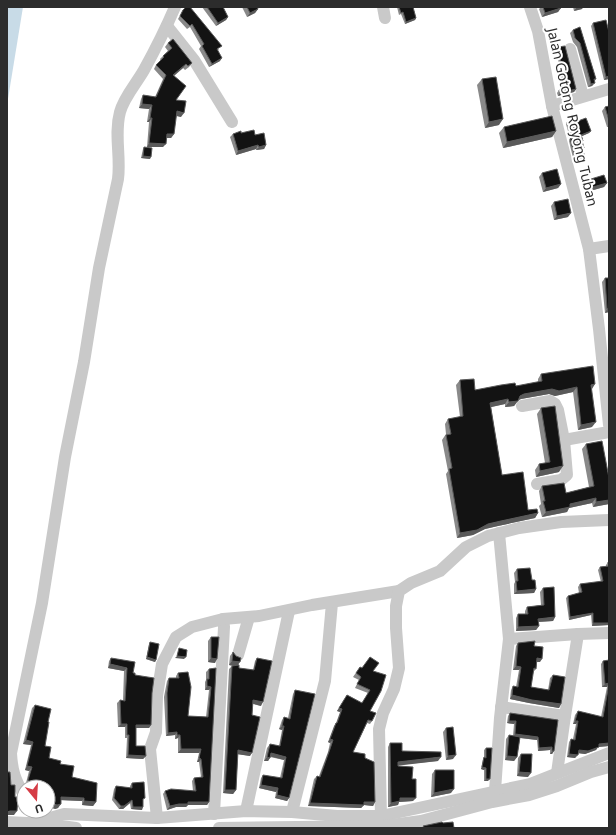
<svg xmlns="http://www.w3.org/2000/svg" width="616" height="835" font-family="'Noto Sans',sans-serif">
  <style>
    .water { fill: #c8dbe7 }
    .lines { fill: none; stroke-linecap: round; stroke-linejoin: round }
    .minor { stroke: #c9c9c9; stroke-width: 12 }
    .wall { fill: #898989 }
    .shaded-wall { fill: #5a5a5a }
    .building { fill: #131313; stroke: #5a5a5a }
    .labels { text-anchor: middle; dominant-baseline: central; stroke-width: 4; stroke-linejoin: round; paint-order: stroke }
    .street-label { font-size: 14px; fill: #2c2c2c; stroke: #fff }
  </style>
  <rect width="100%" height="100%" fill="#fff"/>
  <!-- water -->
  <path class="water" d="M7,7h16l-16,98z"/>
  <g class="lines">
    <!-- minor -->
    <g class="minor">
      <path d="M383,7l2,11"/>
      <path d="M530,7l8,24 14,75 37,143 10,80 10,96"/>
      <path d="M167,26l27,34 38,62"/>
      <path d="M570,49l13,47"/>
      <path d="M552,106l57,-17"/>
      <path d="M589,249l20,-3"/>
      <path d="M522,406l28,-5 5,3 3,6 6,30 3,35 -6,5 -24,4"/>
      <path d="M564,440l45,-8"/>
      <path d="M499,533l10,106"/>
      <path d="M238,655l11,-38"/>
      <path d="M501,707l64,9"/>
      <path d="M557,773l8,-57 13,-82"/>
      <path d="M495,791l5,-73 9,-79 69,-5 31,-1"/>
      <path d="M24,795c-9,-15 -12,-24 -13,-42l31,-150 23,-146 19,-95 15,-94 19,-89c3,-22 -4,-45 2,-67 4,-15 16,-28 24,-42 11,-20 22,-42 31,-63"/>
      <path d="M35,811l11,13 30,4"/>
      <path d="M246,811l43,-200"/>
      <path d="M292,812l33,-131 7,-78"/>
      <path d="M214,814l10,-187 -1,-8 36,-3 53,-11 87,-14"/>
      <path d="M381,816l-2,-87 4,-16 11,-24 5,-21 -3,-40v-22l3,-15 12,-8 29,-12 26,-24 22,-11 31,-8 42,-6 48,-2"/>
      <path d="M157,818l-7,-69 6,-17 1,-36 5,-32 14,-27 16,-10 31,-8"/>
      <path d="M7,822l39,2 4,-6 14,-4 93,4 89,-7 46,1 45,4h44l149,-32 79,-31"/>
      <path d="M219,828l165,-2 37,-5 71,-19 37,-7 28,-9 34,-14 18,-5"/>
    </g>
  </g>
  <!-- wall -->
  <g class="wall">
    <path d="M202,7h21l5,10 -2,3 -10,6z"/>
    <path d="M242,7h15l1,2 -3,4 -8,4z"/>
    <path d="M397,7h16l3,11 -1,2 -10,4 -4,-10 -2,1z"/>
    <path d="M541,7h20l-3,5 -16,5 -3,-8z"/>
    <path d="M573,7h10l-1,2 -8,2z"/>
    <path d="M183,10l36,40h-1l2,11 -11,6 -10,-18 2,-3 -11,-19 -3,2 -9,-10z"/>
    <path d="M593,23l16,9v47l-5,1 -13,-54z"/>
    <path d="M580,27l16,52 -4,7 -4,1 -11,-40 -4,-5 -3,-9 3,-3z"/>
    <path d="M168,43l24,20 -3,4 -4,3 -2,-2 -9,8 2,24 5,17 -5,-1 -2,18 -3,4h-5l-3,9h-16l2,-25h-2l2,-13 -10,-1 2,-9 2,-4 12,2 8,-18 -9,-10 2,-4 5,-4 -1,-2 8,-8 -3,-4z"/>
    <path d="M558,47l18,42 -2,3 -16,4 -1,-3 2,-3 4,-1 -7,-22 2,-3h1l-3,-14z"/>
    <path d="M482,79l17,46 -14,3 -8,-43z"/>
    <path d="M609,106v21h-2l-5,-16 3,-4z"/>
    <path d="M578,121l13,10 -2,2 -7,3 1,5 -1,2 2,5 -2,2 1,9 -9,3 -5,-21 1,-3 -4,-14 1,-2z"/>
    <path d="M504,127l52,4 -4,6 -49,11 -4,-15z"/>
    <path d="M241,133l14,2 11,10 -2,4 -8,1v-1l-20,6 -6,-18 3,-3z"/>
    <path d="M144,147l6,12 -9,-1 2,-9z"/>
    <path d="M542,173l19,11 -3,4 -15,4 -4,-15z"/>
    <path d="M591,179l16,4 -3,4 -14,4 -2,-8z"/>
    <path d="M554,202l14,15 -14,3 -3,-14z"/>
    <path d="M605,278l4,34 -4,1 -3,-31z"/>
    <path d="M541,374l51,15v38l-14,3 -5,-38 -18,4 -6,-2 -28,5 -3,1 -4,6 -9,1v-3l-14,3 11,68 26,35 10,3 -3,5 -37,8 -13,3 -12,6 -16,3 -11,-64 2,-3 -6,-31 4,-6 -1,-10 3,-5 12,-2 -4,-32 4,-5 15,10 41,-4 22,-4v-3z"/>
    <path d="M541,408l18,64 -23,5 -1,-7 4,-6 6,-1 -8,-49z"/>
    <path d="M586,444l23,34v26l-16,3 -1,-4 -23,5 -2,4 -25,5 -3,-11 2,-2 -2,-13 3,-5 24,7 23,-6 -7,-38z"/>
    <path d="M608,562h1v63l-17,1 -1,-11 -22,5 -3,-22 2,-2 11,-3 -1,-6 2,-3 21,-2 -3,-12 2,-3 6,-1v-1z"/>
    <path d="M517,569l15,11 4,9 -2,4 -20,1v-10l1,-2 -1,-9z"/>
    <path d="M543,588l12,29 -2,4 -14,1v4l-3,4 -20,1v-13l2,-4h7v-3l2,-4 14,-2 -1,-13z"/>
    <path d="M211,637l4,26 -7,-1v-21z"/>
    <path d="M150,642l6,18 -1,2 -9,-3 3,-15z"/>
    <path d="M518,643l16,3 6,16h-3l-1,7 -3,3 -2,15 17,3 2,-12 3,-3 8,29 -2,4 -30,-5 -19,-4 1,-9 2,-4 3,1 3,-17h-6l3,-24z"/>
    <path d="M233,652l6,13v3l14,2 2,-9 2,-3 4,48 -8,-2 -1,11 -2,41 -12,-2 -2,36 -3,4 -10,-1 6,-124 3,-3 -3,-1 1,-9z"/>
    <path d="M111,658l22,15 19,20 -1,32 -2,3h-13v18l10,10 -3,3 -17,-1 1,-20h-2v-11h-7l-1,-24 3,-3h3l1,-29 -16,-3 1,-7z"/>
    <path d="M609,660v86l-11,1 -2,3 -11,4 -7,-1 -3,5 -8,-1 2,-15 2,-3h2l3,-15h-3l2,-9 3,-4 23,6 6,-30h-5l-1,-23 2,-3z"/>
    <path d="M360,667l2,1 11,3 -3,40 2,10 -2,3 -3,-1 -14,29 12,6 10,44 -2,4 -9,-1 -3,3 -53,-2 6,-27 3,-3h2l9,-24 2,-9 -2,-1 6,-16 2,-3 4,-11 -3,-1 10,-16 15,8 6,-10 -13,-5 4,-8 -6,-3z"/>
    <path d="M216,668l-7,134 -2,3h-19l-2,2h-10l-9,3 -4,-16 2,-3h28l-1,-10 2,-3 7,-1 -2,-15h-2l2,-9h-21v-15l-3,1v-4l-9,1 -2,-39 3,-16 2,-3h7v-2l2,-3 10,43 18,1 3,-27h-4v-8l1,-2v-8l3,-3z"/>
    <path d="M295,690l-6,108 -2,3 -12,-3 1,-6 -17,-4 2,-10 2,-3 17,3 4,-18 -14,-3 -2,4h-4l3,-13 3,-4 9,2 3,-16 -3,-1 3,-9 2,-3 4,1 5,-24z"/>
    <path d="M35,705l13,17 -3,24 4,12 11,6 36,38 -3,4 -11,-1v-4l-21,-1 -3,8 -3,1 -7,-22h-20l-2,-4 3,-12 -4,-1 6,-25 -8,-1 9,-36z"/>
    <path d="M510,713l48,7 -4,31 -2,3h-2v-4l-12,1 -1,-11 -17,-2 -3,19 -3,4 -9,-1 1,-21 3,-4 4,1 1,-12 -7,-1 1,-7z"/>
    <path d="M446,728l7,31 -7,1 -3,-28z"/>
    <path d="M390,743l12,8 36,10 -40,4 14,14 1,22 -14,1 -1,3 -10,2v-60z"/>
    <path d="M486,748l2,33h-4v-11l-3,-1 2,-10 1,-2v-7z"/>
    <path d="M521,754l7,23 -11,-1 1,-18z"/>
    <path d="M435,770l16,23 -20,4 1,-23z"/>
    <path d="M132,783l11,18 -1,9 -11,-1 -1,-6 -7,6h-4l-7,-9 2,-11 2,-3 14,2v-2z"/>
  </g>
  <!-- shaded-wall -->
  <g class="shaded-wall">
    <path d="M577,7h6l-1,2 -8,2z"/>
    <path d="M561,8l-3,4 -16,5 3,-4z"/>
    <path d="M258,9l-3,4 -8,4 3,-4z"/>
    <path d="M228,17l-2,3 -10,6 2,-3z"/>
    <path d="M416,18l-1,2 -10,4 1,-2z"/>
    <path d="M222,58l-2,3 -11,6 3,-3z"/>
    <path d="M186,64l-3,4 -13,11 3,-4z"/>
    <path d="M609,76v3l-5,1 2,-3z"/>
    <path d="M595,83l-3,3 -4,1 3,-3z"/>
    <path d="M576,89l-2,3 -16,4 2,-3z"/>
    <path d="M142,104l10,1 -3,4 -10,-1z"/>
    <path d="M177,111l7,2 -3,4 -7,-2z"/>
    <path d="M150,118h2l-3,4h-2z"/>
    <path d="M503,119l-4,6 -14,3 4,-6z"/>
    <path d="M556,131l-4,6 -49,11 4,-6z"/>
    <path d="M591,131l-2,2 -9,4 1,-2z"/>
    <path d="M167,134h7l-3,4h-7z"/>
    <path d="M149,143l17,1 -3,3h-16z"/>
    <path d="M258,145l-2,4 -20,6 2,-4z"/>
    <path d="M266,145l-2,4 -8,1 3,-3z"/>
    <path d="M143,156l8,1 -1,2 -9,-1z"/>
    <path d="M585,157l-2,2 -9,3 2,-2z"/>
    <path d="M607,183l-3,4 -14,4 3,-4z"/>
    <path d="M561,184l-3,4 -15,4 3,-4z"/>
    <path d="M571,213l-3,4 -14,3 3,-4z"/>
    <path d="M609,308v4l-4,1 2,-4z"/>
    <path d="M595,384l-3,5 -1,-4z"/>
    <path d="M577,387l-4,5 -18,4 -6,-2 -28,5 -4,2 3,-5 4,-2 28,-5z"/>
    <path d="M508,399l-3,5 -18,4 3,-5z"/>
    <path d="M518,401l-4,5 -9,1 4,-5z"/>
    <path d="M596,422l-4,5 -14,3 3,-5z"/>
    <path d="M563,466l-4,6 -23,5 4,-6z"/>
    <path d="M596,498l-4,5 -23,5 -2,4 -25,5 4,-5 24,-8z"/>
    <path d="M609,500v4l-16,3 3,-5z"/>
    <path d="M538,513l-3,5 -37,8 -13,3 -12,6 -16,3 3,-5 28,-9 13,-3z"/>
    <path d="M536,589l-2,4 -20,1 3,-3z"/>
    <path d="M593,613l-2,2 -22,5 1,-3z"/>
    <path d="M555,617l-2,4 -17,1 2,-3z"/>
    <path d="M593,623h16v2l-17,1z"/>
    <path d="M539,626l-3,4 -20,1 2,-4z"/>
    <path d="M177,656l9,1 -2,2 -9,-1z"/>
    <path d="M147,657l9,3 -1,2 -9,-3z"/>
    <path d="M211,658l6,1 -2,4 -7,-1z"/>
    <path d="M537,658l5,1 -2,3h-5z"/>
    <path d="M232,661l8,1 -3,4 -8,-1z"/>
    <path d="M110,664l17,4 -3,3 -16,-3z"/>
    <path d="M516,666l5,1 -2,3h-6z"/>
    <path d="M609,683l-2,4h-5l3,-3z"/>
    <path d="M207,686l4,1 -2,3h-4z"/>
    <path d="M512,695l49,9 -2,4 -30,-5 -19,-4z"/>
    <path d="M253,700l10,2 -2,4 -10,-3z"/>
    <path d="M339,708l3,1 -2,3 -3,-1z"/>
    <path d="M509,721h7l-2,3 -7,-1z"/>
    <path d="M575,721h3l-2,3h-3z"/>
    <path d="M121,724h6l-2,3h-7z"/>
    <path d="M136,725h15l-2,3h-15z"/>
    <path d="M282,726h2l-2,4 -3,-1z"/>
    <path d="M177,732l-2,3 -9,1 2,-3z"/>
    <path d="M515,734l23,3 -1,3 -24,-3z"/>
    <path d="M177,735h3l-2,3 -3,1z"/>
    <path d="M330,739l3,1 -3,3 -2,-1z"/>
    <path d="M26,740l7,2 -2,3 -8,-1z"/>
    <path d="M609,743v3l-11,1 -2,3 -11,4 -8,-1 2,-3 20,-6z"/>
    <path d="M552,747l-2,3 -12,1 1,-3z"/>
    <path d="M181,749h20l-2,4h-21z"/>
    <path d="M238,750l14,3 -2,3 -14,-2z"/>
    <path d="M552,751h2l-2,3h-2z"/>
    <path d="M271,753l15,4 -2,3 -15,-4z"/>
    <path d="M569,754l9,1 -3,3 -8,-1z"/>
    <path d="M128,755l18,1 -3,3 -17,-1z"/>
    <path d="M456,755l-3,4 -7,1 2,-4z"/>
    <path d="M507,756l10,1 -3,4 -9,-1z"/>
    <path d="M267,757l3,1 -2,3h-4z"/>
    <path d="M441,757l-3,4 -43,5 3,-4z"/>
    <path d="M199,758l2,1 -2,3h-2z"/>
    <path d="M27,766l5,1 -3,4 -4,-1z"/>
    <path d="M482,767l4,1 -2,2 -3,-1z"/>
    <path d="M519,772l12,1 -3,4 -11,-1z"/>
    <path d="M486,779h4l-2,2h-4z"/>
    <path d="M31,785l3,1 -1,1h-3z"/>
    <path d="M261,785l17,3 -2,4 -17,-4z"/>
    <path d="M454,789l-3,4 -20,4 3,-4z"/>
    <path d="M225,790h11l-3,4 -10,-1z"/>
    <path d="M277,795l12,3 -2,3 -12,-3z"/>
    <path d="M61,797l23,1 -2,3 -24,-1z"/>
    <path d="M400,798h16l-3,3 -14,1 -1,3 -10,2 3,-4z"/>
    <path d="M132,800l-2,3 -7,6h-4l2,-3z"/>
    <path d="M84,801l12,1 -3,4 -11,-1z"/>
    <path d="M48,802l13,2 -3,4 -3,1 -7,-2z"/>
    <path d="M188,802h21l-2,3h-19l-2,2h-10l-9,3 3,-4z"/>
    <path d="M375,802l-2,4 -9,-1 -3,3 -53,-2 2,-3z"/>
    <path d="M133,807h10l-1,3 -11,-1z"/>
    <path d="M10,811h7l-3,4h-7v-3z"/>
  </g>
  <!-- building -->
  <g class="building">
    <path d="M186,7h4l32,39 -5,3 5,9 -10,6 -10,-18 2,-2 -12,-20 -2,2 -10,-10 3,-6z"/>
    <path d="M207,7h16l5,10 -10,6z"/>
    <path d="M247,7h10l1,2 -8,4z"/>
    <path d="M399,7h14l3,11 -10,4 -3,-10 -2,1z"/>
    <path d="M543,7h18v1l-16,5z"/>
    <path d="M606,20l3,12v44l-3,1 -13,-54z"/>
    <path d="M580,27l16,52h-2l1,4 -4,1 -11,-41 -5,-5 -2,-8z"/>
    <path d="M173,39l19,24 -4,3 -2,-2 -13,11 13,11 -10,14 10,1 -2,12 -7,-2 -3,23h-7l-1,10 -17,-1 3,-25h-2l2,-13 -10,-1 1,-9 13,2 10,-22 -10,-10 8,-8 -1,-1 9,-8 -4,-5z"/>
    <path d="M565,46l11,43 -16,4 -1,-3 6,-2 -7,-24 3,-1 -3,-16z"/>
    <path d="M496,77l7,42 -14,3 -7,-43z"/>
    <path d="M609,106v15l-4,-14z"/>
    <path d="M552,116l4,15 -49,11 -3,-15z"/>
    <path d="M586,118l5,13 -10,4 2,6h-1l2,7h-2l3,9 -9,3 -6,-21 2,-1 -5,-16 10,-3 1,2z"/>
    <path d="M254,130l1,5 9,-2 2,12 -7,2 -1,-2 -20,6 -5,-17 8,-3v2z"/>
    <path d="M144,147l8,1 -1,9 -8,-1z"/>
    <path d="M557,169l4,15 -15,4 -4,-15z"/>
    <path d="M604,175l3,8 -14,4 -2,-8z"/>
    <path d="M568,199l3,14 -14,3 -3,-14z"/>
    <path d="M605,278h4v30l-2,1z"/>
    <path d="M593,366l2,18 -4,1 5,37 -15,3 -4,-38 -18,4 -7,-2 -28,5 -4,2 -2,5 -9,1 -1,-3 -18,4 12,72 21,-3 5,38 9,-1 1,4 -37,8 -13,3 -11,6 -17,3 -11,-64 3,-1 -6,-33 5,-1 -3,-15 15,-3 -3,-36 14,-1 1,11 26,-5 14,-2 1,3 26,-5 -1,-7z"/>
    <path d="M555,406l8,60 -23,5 -1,-7 11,-2 -9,-54z"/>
    <path d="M602,441l7,37v22l-13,2v-4l-26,6v3l-24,5 -3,-11h2l-3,-15 22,-3 2,10 28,-7 -8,-42z"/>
    <path d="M608,562h1v61h-16v-10l-23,4 -2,-21 14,-4 -2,-8 23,-3 -3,-14 9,-1z"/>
    <path d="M530,568l2,12h3l1,9 -19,2 -1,-10h2l-1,-12z"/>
    <path d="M554,587l1,30 -17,2 1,7 -21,1v-13h10l-1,-7 17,-2 -1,-17z"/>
    <path d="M211,637h8l-2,22 -6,-1z"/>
    <path d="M535,641l-1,5 9,1 -1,12 -5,-1 -1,11 -2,-1 -3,19 18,3 4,-15 12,2 -4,27 -29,-4 -20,-5 1,-9 5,1 3,-20 -5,-1 2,-23z"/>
    <path d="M150,642l9,2 -3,16 -9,-3z"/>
    <path d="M179,648l8,2 -1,7 -9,-1z"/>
    <path d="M233,652l3,4 5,2 -1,4 -8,-1z"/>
    <path d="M370,657l9,6 -6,8 13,4 -5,16 -11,20 6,2 -4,8 -4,-1 -15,32 12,2v4l9,4 1,40h-11v3l-54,-2 7,-27 3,1 10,-28 3,-9 -3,-1 6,-16h1l5,-14 -3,-1 8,-13 15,8 8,-13 -13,-6 4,-7 -5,-4 4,-6 2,1z"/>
    <path d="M111,658l24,4 -2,11h2v2l19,3 -2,15 -1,32h-15v21h9l1,10 -18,-1 1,-20h-2v-11h-6l-1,-24 5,1 2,-33 -17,-4z"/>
    <path d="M257,658l15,3 -9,41 -10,-2 -1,15 8,2 -8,36 -14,-3 -2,40h-11l7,-124 7,-1v3l15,2z"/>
    <path d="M609,660v23l-4,1 -2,-23z"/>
    <path d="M216,668l-7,134h-21v2h-9l-9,2 -5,-15 6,-2 25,2 -2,-13 9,-1 -2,-18 -2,-1 2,-9h-20l-1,-14h-3v-3l-9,1 -1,-40 2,-15h10l-1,-5 10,-1 3,15 -3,29 20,1 3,-30 -4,-1v-7h2v-10z"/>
    <path d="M609,684v59l-10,1v3l-11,4 -9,-1 -1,5 -9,-1 2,-15 4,1 3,-19h-3l3,-10 25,6z"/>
    <path d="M295,690l20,4 -26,104 -12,-3 1,-7 -17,-3 2,-10 19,3 4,-21 -15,-4 -1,5 -3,-1 3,-13 10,2 4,-20h-2l2,-9 6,2z"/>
    <path d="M35,705l16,4 -3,13h1l-4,24 6,1 -2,11 12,3 -1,3 14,2 -2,11 25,6 -1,19 -12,-1v-3l-23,-1v7l-4,1 -9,-3v-15h-14v-1l-3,-1 -3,-5 4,-13 -5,-1 6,-24 -7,-2z"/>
    <path d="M510,713l48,7 -4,31h-2v-4l-13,1 -1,-11 -23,-3 1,-13h-7z"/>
    <path d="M453,727l3,28 -8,1 -2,-28z"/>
    <path d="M509,735l11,2 -3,20 -10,-1z"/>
    <path d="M390,743h12v8l39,1v5l-43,5v4l15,1 -1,12h4v19h-16v3l-9,2z"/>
    <path d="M486,748h6l-2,31h-4v-11l-4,-1 2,-10 2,1z"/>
    <path d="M521,754h11l-1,19 -12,-1z"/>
    <path d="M435,770h19v19l-20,4z"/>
    <path d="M7,772h3l1,13h4v12h3l-1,14h-7l-3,1z"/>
    <path d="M144,782l1,16 -2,1v8h-10l-1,-7 -8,6h-3l-7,-8 2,-12 16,2v-5z"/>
    <path d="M442,822l1,1 10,-1 1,6h-30l-1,-2z"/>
  </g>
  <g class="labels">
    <!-- street labels -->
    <g class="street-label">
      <text transform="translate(573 117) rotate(77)">Jalan Gotong Royong Tuban</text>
    </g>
  </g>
  <!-- border -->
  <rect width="616" height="835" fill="none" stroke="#2c2c2c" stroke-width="16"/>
  <!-- north arrow -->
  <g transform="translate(36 799) rotate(162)"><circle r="19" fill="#ffffff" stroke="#ababab"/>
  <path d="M0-3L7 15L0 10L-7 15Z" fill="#d53c45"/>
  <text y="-6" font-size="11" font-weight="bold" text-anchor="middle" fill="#2c2c2c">U</text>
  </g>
</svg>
